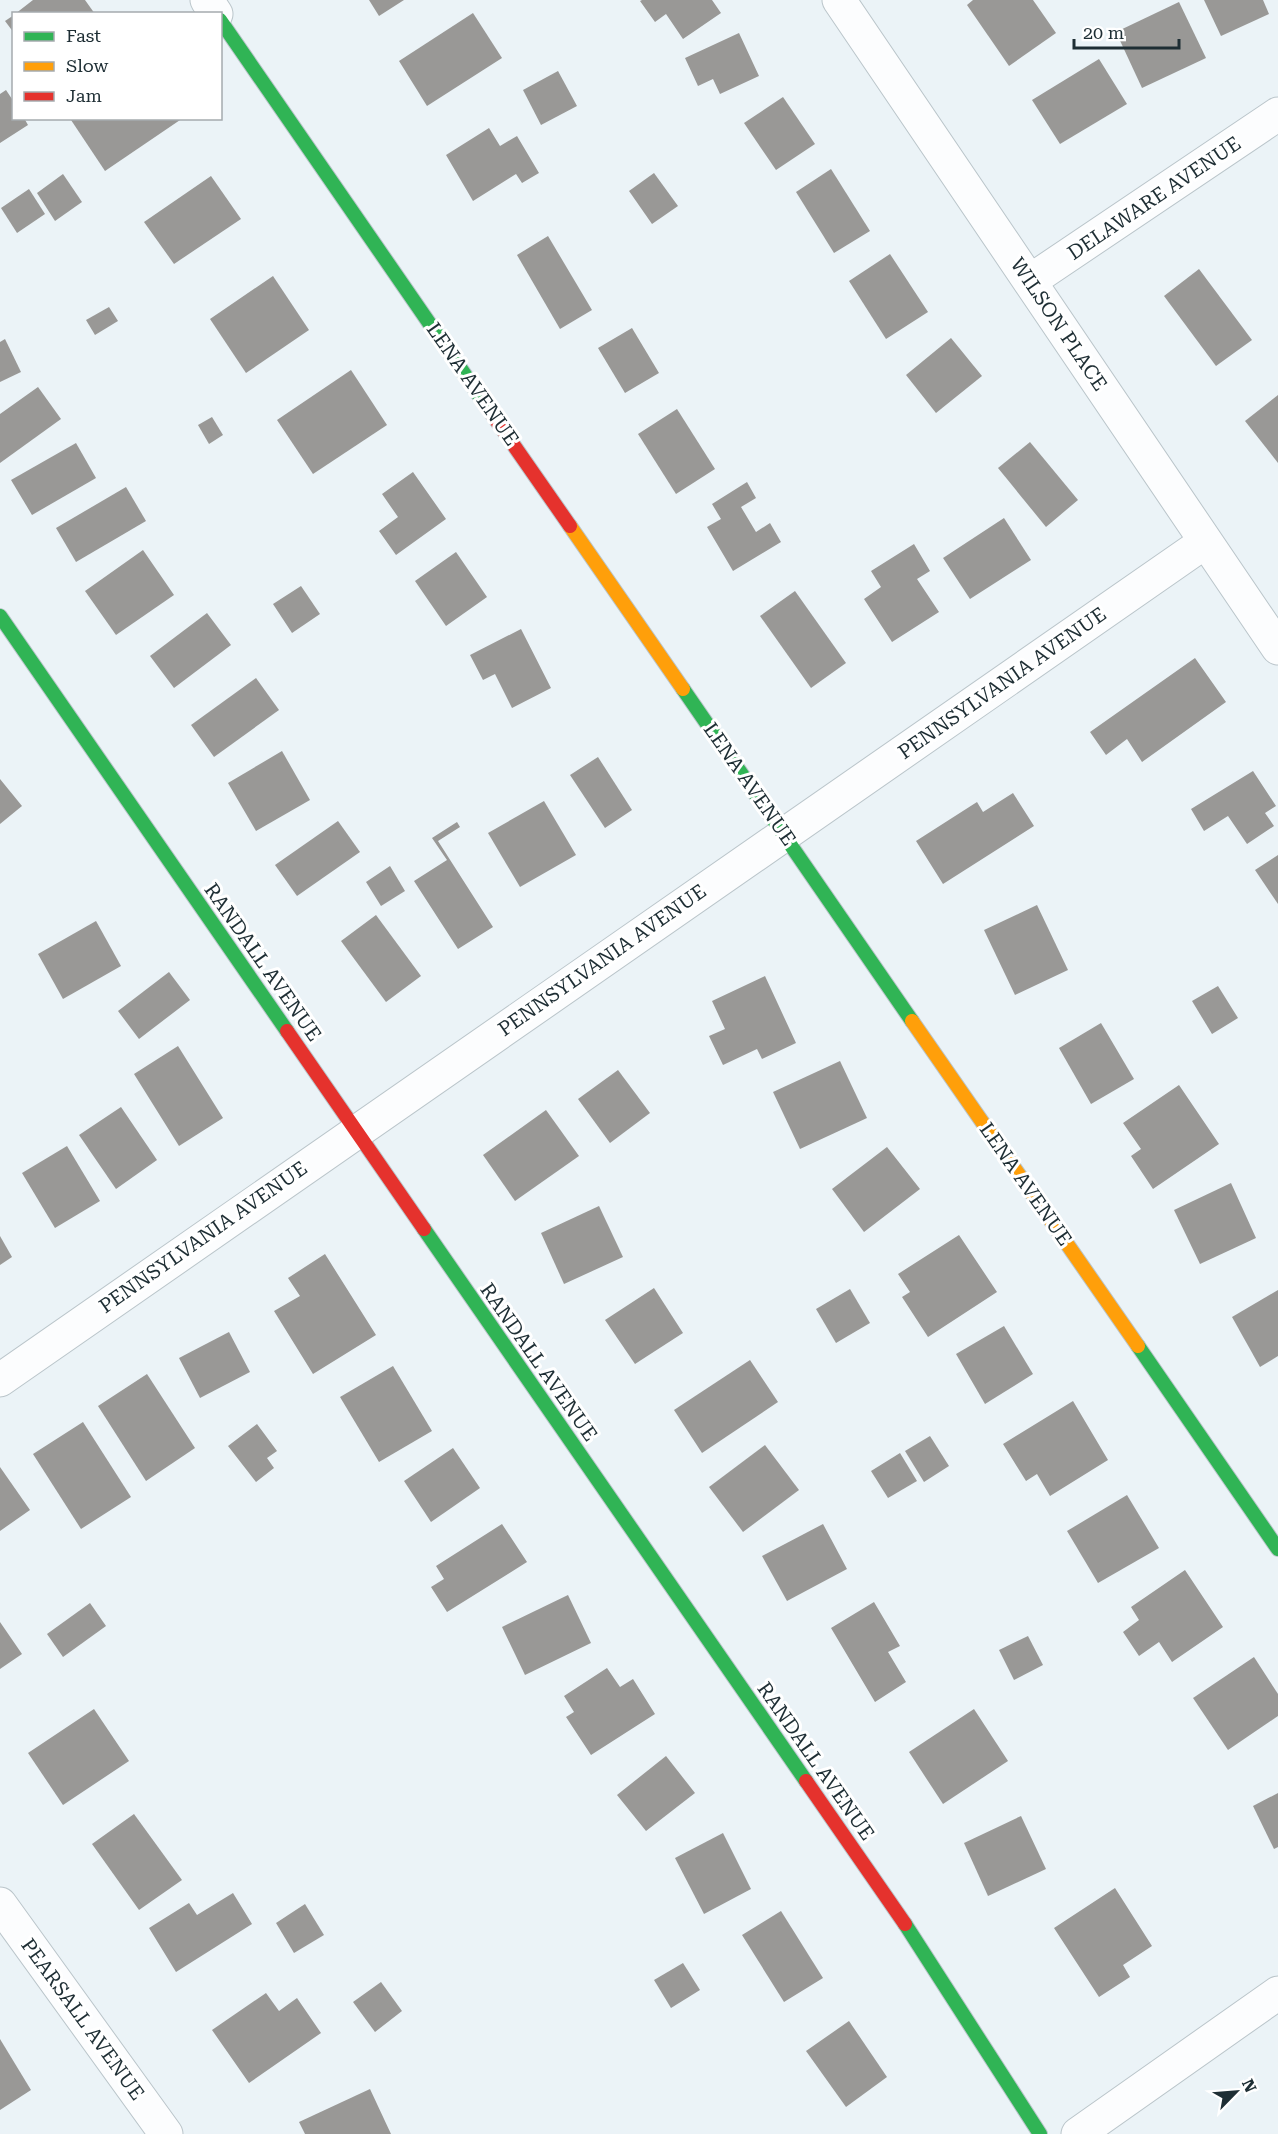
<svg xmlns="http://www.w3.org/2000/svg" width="1278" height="2134" font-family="'Roboto Serif',serif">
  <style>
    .building { fill: #999896 }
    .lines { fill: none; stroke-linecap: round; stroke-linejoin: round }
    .street-casing { stroke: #bac5ca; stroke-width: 35 }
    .fast-casing { stroke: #bac5ca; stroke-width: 16 }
    .slow-casing { stroke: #bac5ca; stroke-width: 16 }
    .jam-casing { stroke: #bac5ca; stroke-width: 16 }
    .street { stroke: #fcfdfe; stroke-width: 33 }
    .fast { stroke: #30b455; stroke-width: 14 }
    .slow { stroke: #ff9f0a; stroke-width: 14 }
    .jam { stroke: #e5322d; stroke-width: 14 }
    .labels { text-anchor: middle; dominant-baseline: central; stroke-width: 6; stroke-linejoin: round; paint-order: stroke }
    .street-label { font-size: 20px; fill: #1e2e34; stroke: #fff }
  </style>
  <rect width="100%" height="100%" fill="#ebf3f7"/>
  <!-- building -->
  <g class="building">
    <path d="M33,0h52l10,14h-80z"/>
    <path d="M369,0h35l-25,16z"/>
    <path d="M642,0h70l9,13 -38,26 -17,-25 -11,8 -15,-21z"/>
    <path d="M973,0h60l23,33 -47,33 -42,-61z"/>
    <path d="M1204,0h59l6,14 -48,22z"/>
    <path d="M1179,2l27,56 -64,30 -26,-56z"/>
    <path d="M473,13l29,45 -75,48 -28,-45z"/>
    <path d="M14,15v18l-9,-12z"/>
    <path d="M739,33l20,43 -39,18 -7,-15 -15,7 -13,-28z"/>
    <path d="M1099,59l28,45 -67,40 -28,-44z"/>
    <path d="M558,71l19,35 -36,19 -18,-35z"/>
    <path d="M6,90l8,12v16h10l4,7 -28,18v-49z"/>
    <path d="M783,97l32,47 -39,26 -32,-47z"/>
    <path d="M74,118h109l-78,53 -34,-51z"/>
    <path d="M489,128l11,18 17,-10 22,37 -17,10 -6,-9 -43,27 -27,-46z"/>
    <path d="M831,169l39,62 -36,22 -38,-61z"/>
    <path d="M654,173l24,33 -26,18 -23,-33z"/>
    <path d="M63,174l19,28 -27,19 -18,-28z"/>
    <path d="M211,176l30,43 -67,45 -30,-42z"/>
    <path d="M29,189l16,25 -28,19 -16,-25z"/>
    <path d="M548,236l44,74 -32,19 -43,-74z"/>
    <path d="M890,254l38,58 -42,27 -37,-58z"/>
    <path d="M1199,269l53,71 -36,26 -52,-70z"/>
    <path d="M273,276l36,54 -63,43 -36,-54z"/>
    <path d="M109,307l9,14 -23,14 -9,-15z"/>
    <path d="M632,328l27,45 -34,20 -27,-45z"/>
    <path d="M951,338l31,38 -46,37 -30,-38z"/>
    <path d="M5,339l16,33 -21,10v-40z"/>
    <path d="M351,370l36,55 -74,49 -36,-54z"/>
    <path d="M38,387l23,32 -61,44v-49z"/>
    <path d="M1278,395v68l-33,-42z"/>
    <path d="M677,409l38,60 -39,25 -38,-60z"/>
    <path d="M212,417l11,18 -14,9 -11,-19z"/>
    <path d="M1030,442l48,58 -32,27 -48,-59z"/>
    <path d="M76,443l20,35 -64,37 -21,-35z"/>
    <path d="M413,472l33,47 -50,36 -17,-24 19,-14 -16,-23z"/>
    <path d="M747,482l9,16 -15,9 15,25 14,-9 11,19 -48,29 -26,-44 14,-8 -9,-15z"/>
    <path d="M126,487l20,34 -70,41 -20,-34z"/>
    <path d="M1004,518l27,42 -61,39 -27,-41z"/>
    <path d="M914,544l16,27 -13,8 22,33 -47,30 -28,-43 17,-12 -10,-16z"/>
    <path d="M143,550l31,45 -58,40 -31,-44z"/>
    <path d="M456,552l31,45 -41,29 -31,-45z"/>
    <path d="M301,586l19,28 -28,19 -19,-29z"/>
    <path d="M795,591l51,72 -35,25 -51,-72z"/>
    <path d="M207,613l24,32 -57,43 -24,-32z"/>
    <path d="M521,629l30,59 -39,20 -17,-34 -12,6 -13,-25z"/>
    <path d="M1195,658l31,44 -84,60 -15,-23 -21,16 -16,-23z"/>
    <path d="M256,678l23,32 -65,47 -23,-32z"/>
    <path d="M282,751l28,49 -54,31 -28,-48z"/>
    <path d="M598,757l34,53 -27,18 -35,-53z"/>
    <path d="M1253,771l23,35 -11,7 9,13 -27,18 -19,-28 -24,15 -13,-22z"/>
    <path d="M0,779l22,27 -22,18z"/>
    <path d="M1013,793l21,33 -91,58 -27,-43 61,-39 6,10z"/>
    <path d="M544,801l32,54 -56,32 -32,-54z"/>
    <path d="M338,821l22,31 -63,44 -22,-31z"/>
    <path d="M457,822l3,5 -22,14 55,86 -35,22 -44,-68 33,-21 -15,-22z"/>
    <path d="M1278,855v49l-23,-34z"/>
    <path d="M390,866l15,25 -24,15 -15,-24z"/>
    <path d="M1037,905l31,65 -53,25 -31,-65z"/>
    <path d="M376,915l45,61 -35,26 -45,-61z"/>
    <path d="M96,921l25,45 -58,33 -25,-45z"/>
    <path d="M169,972l21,28 -51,39 -21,-28z"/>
    <path d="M765,976l31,67 -34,16 -5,-10 -34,16 -14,-29 16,-7 -13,-28z"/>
    <path d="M1218,986l20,32 -26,16 -20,-33z"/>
    <path d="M1101,1023l33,56 -43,25 -32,-56z"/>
    <path d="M178,1046l45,72 -44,28 -45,-72z"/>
    <path d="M840,1061l27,57 -67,31 -27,-57z"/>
    <path d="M618,1070l32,43 -40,30 -32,-44z"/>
    <path d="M1179,1085l40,59 -66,45 -22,-33 10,-7 -18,-26z"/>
    <path d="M121,1107l36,53 -41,29 -37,-54z"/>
    <path d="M546,1110l33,46 -64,45 -32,-46z"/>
    <path d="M67,1146l33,55 -45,27 -33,-55z"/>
    <path d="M887,1147l33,42 -56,43 -32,-43z"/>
    <path d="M1231,1183l25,55 -56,26 -26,-54z"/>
    <path d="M599,1206l24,51 -59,27 -23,-51z"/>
    <path d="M959,1235l38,57 -69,45 -26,-40 8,-5 -12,-18z"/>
    <path d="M0,1236l12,21 -12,8z"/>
    <path d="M325,1254l51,81 -63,39 -39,-63 26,-15 -12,-18z"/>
    <path d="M654,1288l29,45 -48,31 -30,-44z"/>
    <path d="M850,1289l20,34 -34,20 -20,-34z"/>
    <path d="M1278,1290v66l-18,11 -28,-50z"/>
    <path d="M1004,1326l29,48 -48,30 -29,-50z"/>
    <path d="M229,1332l21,40 -50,26 -21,-40z"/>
    <path d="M750,1360l28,42 -76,51 -28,-43z"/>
    <path d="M393,1366l39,65 -53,31 -39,-65z"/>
    <path d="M147,1374l48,74 -49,33 -48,-75z"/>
    <path d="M1073,1401l35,59 -58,36 -13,-22 -11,7 -23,-37z"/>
    <path d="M83,1422l48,75 -50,32 -48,-75z"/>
    <path d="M257,1424l20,27 -10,7 7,10 -18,14 -28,-36z"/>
    <path d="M930,1436l19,30 -25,16 -19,-31z"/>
    <path d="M765,1445l34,45 -56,42 -34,-45z"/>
    <path d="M453,1448l27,40 -49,34 -27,-41z"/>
    <path d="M900,1453l17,28 -29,17 -17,-27z"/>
    <path d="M0,1467l30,43 -30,21z"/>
    <path d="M1127,1495l32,53 -61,35 -31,-52z"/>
    <path d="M502,1524l25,38 -80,50 -16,-25 13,-8 -8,-13z"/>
    <path d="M823,1524l24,45 -60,32 -25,-45z"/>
    <path d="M1185,1570l38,57 -51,35 -13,-20 -20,14 -16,-24 16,-12 -8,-13z"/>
    <path d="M568,1595l23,48 -66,32 -23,-48z"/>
    <path d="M874,1602l26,44 -12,6 18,30 -31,20 -44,-74z"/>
    <path d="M90,1603l16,23 -43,31 -16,-23z"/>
    <path d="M0,1622l22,32 -22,15z"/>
    <path d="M1028,1636l15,29 -29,15 -15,-30z"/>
    <path d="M1254,1657l24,37v22l-50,34 -35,-52z"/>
    <path d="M607,1668l13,19 13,-8 22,35 -64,41 -25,-38 8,-5 -10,-16z"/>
    <path d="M94,1709l35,52 -66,44 -35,-52z"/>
    <path d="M974,1709l34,52 -65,43 -34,-52z"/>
    <path d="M666,1756l29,37 -49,38 -29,-36z"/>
    <path d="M1278,1793v54l-4,2 -21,-43z"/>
    <path d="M134,1814l48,66 -43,30 -47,-66z"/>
    <path d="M1021,1816l25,53 -58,27 -24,-53z"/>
    <path d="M723,1833l28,56 -47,25 -29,-56z"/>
    <path d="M1115,1888l37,58 -29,19 7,12 -31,20 -45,-69z"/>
    <path d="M233,1893l19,31 -76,48 -27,-44 40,-25 8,12z"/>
    <path d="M305,1904l19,31 -30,18 -18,-30z"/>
    <path d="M781,1911l42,67 -39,24 -42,-67z"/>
    <path d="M683,1963l17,27 -29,18 -17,-28z"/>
    <path d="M381,1982l21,29 -27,21 -22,-30z"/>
    <path d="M266,1993l13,18 18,-13 24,35 -72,50 -37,-53z"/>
    <path d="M849,2021l38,56 -41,30 -40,-56z"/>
    <path d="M0,2039l31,51 -31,20z"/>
    <path d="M370,2089l21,45h-86l-6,-12z"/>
  </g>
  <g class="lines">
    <!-- street casing -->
    <g class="street-casing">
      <g id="street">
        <path d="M207,0l9,14"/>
        <path d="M839,0l439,648"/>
        <path d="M1030,281l248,-167"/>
        <path d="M0,1380l1205,-838"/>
        <path d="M0,1904l166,230"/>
        <path d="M1078,2134l200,-141"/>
      </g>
    </g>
    <!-- fast casing -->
    <g class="fast-casing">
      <g id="fast">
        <path d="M220,20l272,394"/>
        <path d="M0,616l287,415"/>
        <path d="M683,689l229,332"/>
        <path d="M424,1229l382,552"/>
        <path d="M1138,1346l140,203"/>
        <path d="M905,1924l135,210"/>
      </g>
    </g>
    <!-- slow casing -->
    <g class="slow-casing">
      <g id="slow">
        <path d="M570,526l113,163"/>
        <path d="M912,1021l226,325"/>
      </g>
    </g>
    <!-- jam casing -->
    <g class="jam-casing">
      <g id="jam">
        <path d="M492,414l78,112"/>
        <path d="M287,1031l137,198"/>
        <path d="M806,1781l99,143"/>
      </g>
    </g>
    <!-- street -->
    <use href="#street" class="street"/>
    <!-- fast -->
    <use href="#fast" class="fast"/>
    <!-- slow -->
    <use href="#slow" class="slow"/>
    <!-- jam -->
    <use href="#jam" class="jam"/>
  </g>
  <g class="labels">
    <!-- street labels -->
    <g class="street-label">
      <text transform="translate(1154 198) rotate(-34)">DELAWARE AVENUE</text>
      <text transform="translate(1059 324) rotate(56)">WILSON PLACE</text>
      <text transform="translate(473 384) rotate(55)">LENA AVENUE</text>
      <text transform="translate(1002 683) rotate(-35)">PENNSYLVANIA AVENUE</text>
      <text transform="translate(750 784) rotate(55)">LENA AVENUE</text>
      <text transform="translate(602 960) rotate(-35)">PENNSYLVANIA AVENUE</text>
      <text transform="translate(263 962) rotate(55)">RANDALL AVENUE</text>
      <text transform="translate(1026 1184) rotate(55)">LENA AVENUE</text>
      <text transform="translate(203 1237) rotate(-35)">PENNSYLVANIA AVENUE</text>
      <text transform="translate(539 1362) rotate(55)">RANDALL AVENUE</text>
      <text transform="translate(816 1761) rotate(55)">RANDALL AVENUE</text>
      <text transform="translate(83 2019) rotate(54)">PEARSALL AVENUE</text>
    </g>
  </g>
  <!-- legend -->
  <rect x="12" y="12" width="210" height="108" fill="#ffffff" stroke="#a5abae" stroke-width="1.5"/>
  <rect x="24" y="32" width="30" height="9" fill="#30b455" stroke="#a5abae" stroke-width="1.5"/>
  <text x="66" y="42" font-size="18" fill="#1e2e34">Fast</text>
  <rect x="24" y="62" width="30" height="9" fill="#ff9f0a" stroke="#a5abae" stroke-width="1.5"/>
  <text x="66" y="72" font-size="18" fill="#1e2e34">Slow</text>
  <rect x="24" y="92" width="30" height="9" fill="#e5322d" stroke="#a5abae" stroke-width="1.5"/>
  <text x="66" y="102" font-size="18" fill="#1e2e34">Jam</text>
  <!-- north arrow -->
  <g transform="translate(1236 2092) rotate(65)" stroke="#ffffff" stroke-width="4.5" paint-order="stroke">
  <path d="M0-4.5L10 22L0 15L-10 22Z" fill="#1e2e34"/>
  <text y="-9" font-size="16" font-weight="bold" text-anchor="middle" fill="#1e2e34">N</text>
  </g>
  <!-- scale -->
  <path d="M1074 39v9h105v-9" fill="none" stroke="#1e2e34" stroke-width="3"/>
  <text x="1083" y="39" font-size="18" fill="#1e2e34" stroke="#ffffff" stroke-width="4.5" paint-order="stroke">20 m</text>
</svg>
